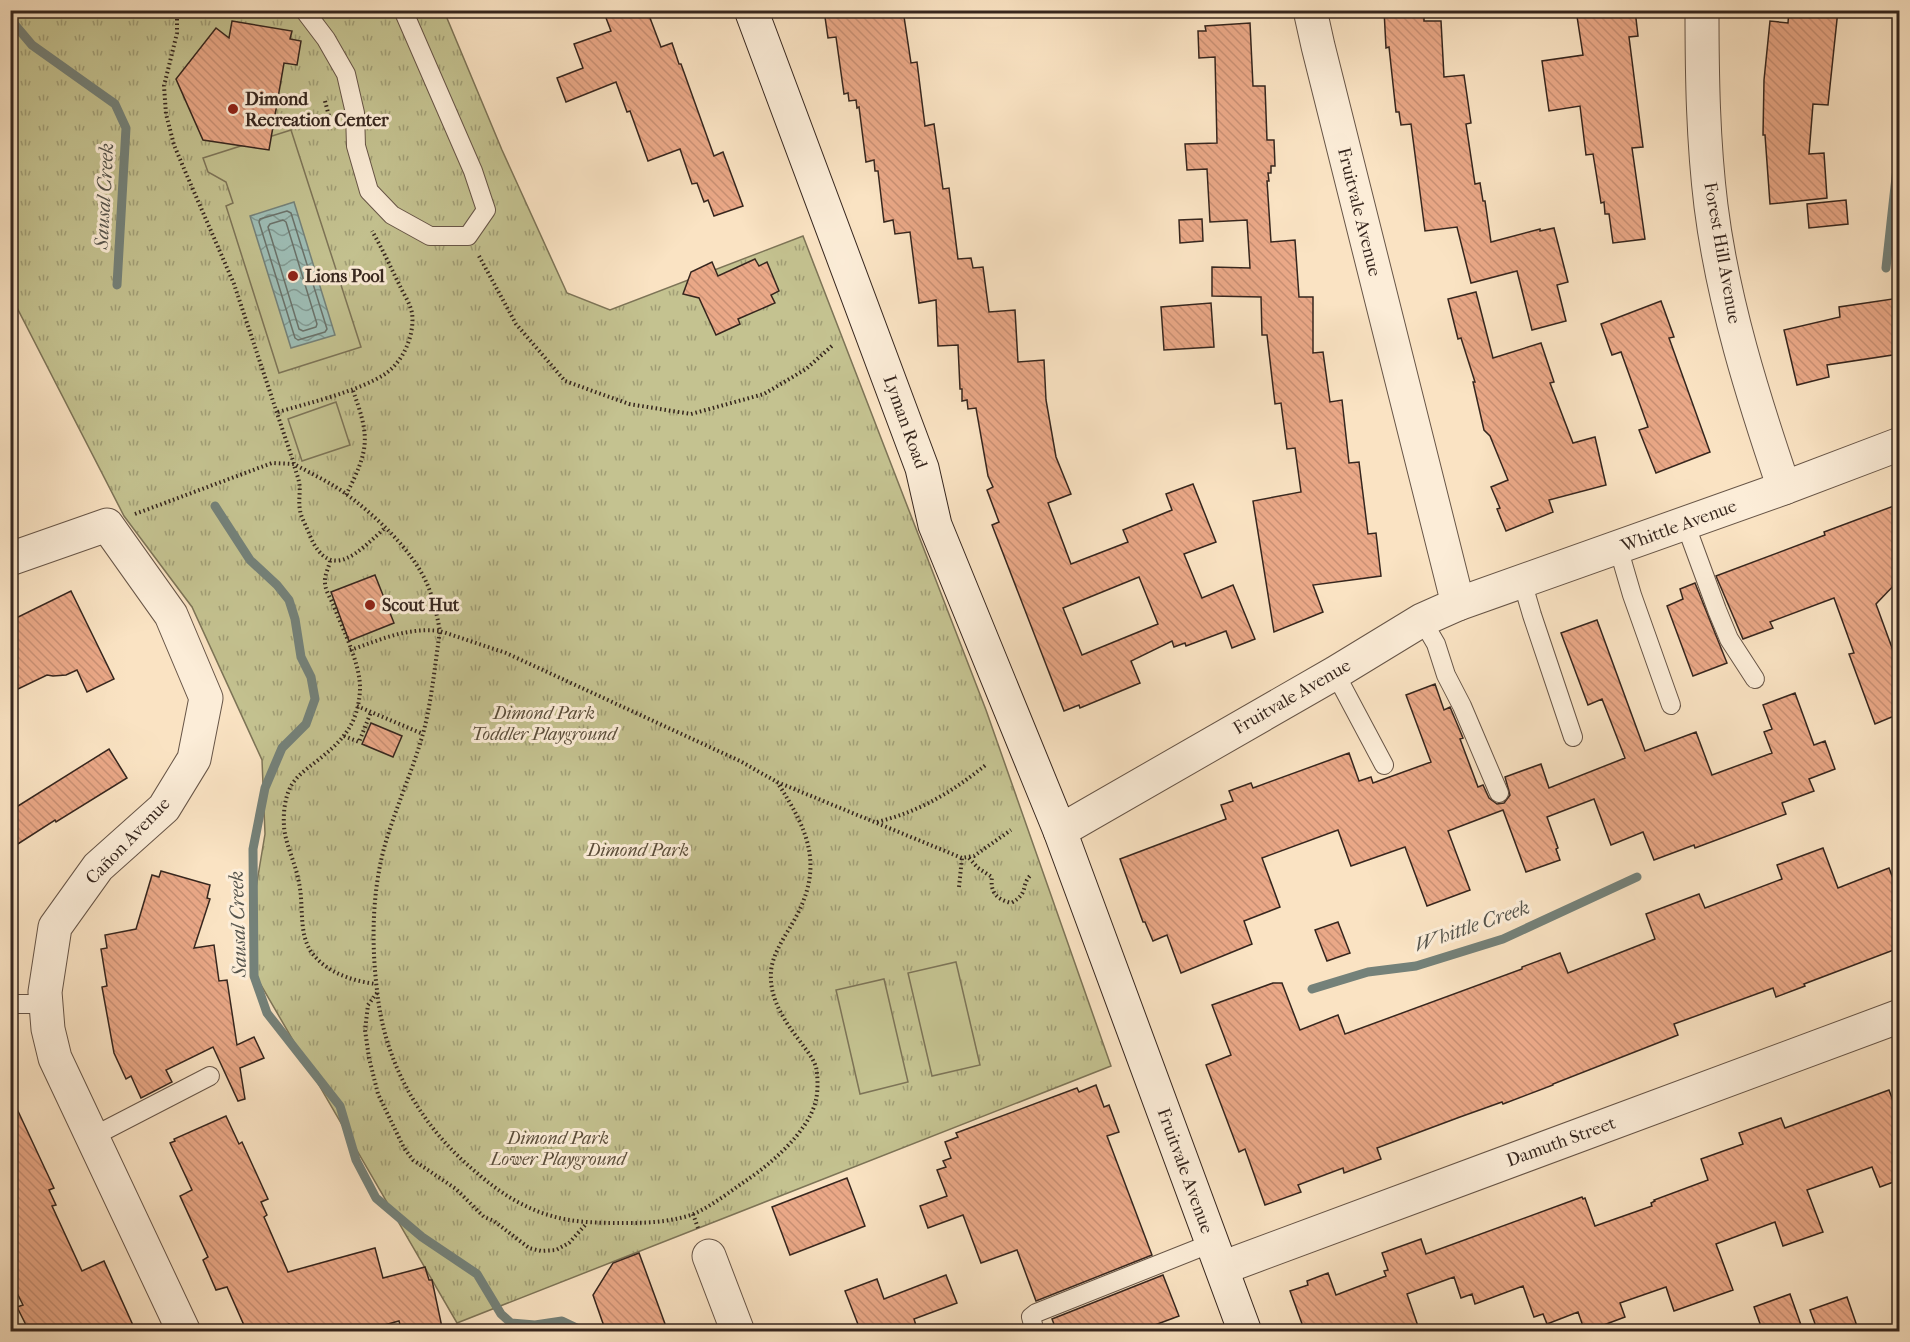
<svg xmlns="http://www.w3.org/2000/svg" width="1910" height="1342" font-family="'IM FELL French Canon',serif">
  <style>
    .grass { fill: url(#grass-tufts); stroke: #7d7457; stroke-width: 1.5 }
    .pitch { fill: #c4c290; stroke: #7d7457; stroke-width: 1.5 }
    .water { fill: url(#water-waves); stroke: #748179; stroke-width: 1.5 }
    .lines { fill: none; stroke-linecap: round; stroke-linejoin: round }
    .shore { stroke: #6a726a; stroke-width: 1.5 }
    .stream { stroke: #748179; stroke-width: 9 }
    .building { fill: url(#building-back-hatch); stroke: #36261e; stroke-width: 1.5; fill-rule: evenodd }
    .lane-casing { stroke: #675547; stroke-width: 20 }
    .street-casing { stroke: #675547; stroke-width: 35 }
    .secondary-casing { stroke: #36261e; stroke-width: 35 }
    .path { stroke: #36261e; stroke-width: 4; stroke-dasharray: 1.5 3; stroke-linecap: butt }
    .lane { stroke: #fcedd8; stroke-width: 18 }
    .street { stroke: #fcedd8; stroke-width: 33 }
    .secondary { stroke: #fcedd8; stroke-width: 33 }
    .poi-dot { fill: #8f2418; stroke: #fcedd8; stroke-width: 2 }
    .labels { text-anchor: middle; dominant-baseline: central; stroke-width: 6; stroke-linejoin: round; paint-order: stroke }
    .poi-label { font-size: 18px; font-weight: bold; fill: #36261e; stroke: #fcedd8; text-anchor: start }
    .street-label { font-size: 18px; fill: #36261e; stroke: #fcedd8 }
    .park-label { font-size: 18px; font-style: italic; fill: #5a4d3a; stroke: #fcedd8 }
    .water-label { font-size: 20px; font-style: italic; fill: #55544c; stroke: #fcedd8 }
  </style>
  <defs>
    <pattern id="grass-tufts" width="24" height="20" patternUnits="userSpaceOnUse" patternTransform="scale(1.5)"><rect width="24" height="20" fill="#c4c290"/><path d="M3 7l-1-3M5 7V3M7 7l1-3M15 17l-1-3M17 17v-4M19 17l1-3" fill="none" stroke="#a09d75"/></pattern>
    <pattern id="water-waves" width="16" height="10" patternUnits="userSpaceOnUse" patternTransform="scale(1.5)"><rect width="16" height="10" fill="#9ebeb6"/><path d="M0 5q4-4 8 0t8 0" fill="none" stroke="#829a93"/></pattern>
    <pattern id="building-back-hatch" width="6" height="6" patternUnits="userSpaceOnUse" patternTransform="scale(1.5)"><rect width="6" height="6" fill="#eaa887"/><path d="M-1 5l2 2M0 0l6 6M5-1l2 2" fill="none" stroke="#c99074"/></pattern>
  </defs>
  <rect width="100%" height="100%" fill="#fae3c3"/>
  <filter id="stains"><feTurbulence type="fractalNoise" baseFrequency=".00333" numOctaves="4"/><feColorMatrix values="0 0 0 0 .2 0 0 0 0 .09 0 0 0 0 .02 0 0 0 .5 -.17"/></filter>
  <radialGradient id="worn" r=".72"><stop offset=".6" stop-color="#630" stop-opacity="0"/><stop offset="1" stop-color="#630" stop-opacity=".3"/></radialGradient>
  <!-- grass -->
  <path class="grass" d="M11,11h433l58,139 65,143 43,17 193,-74 183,474 125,356 -654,257 -203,-350 -1,-67 12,-72 -3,-74 -70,-153 -68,-91 -113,-220z"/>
  <!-- pitch -->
  <g class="pitch">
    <path d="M291,130l70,217 -82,26 -53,-167 7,-3 -7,-21 -18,-10 -5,-14z"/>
    <path d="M336,402l14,43 -48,16 -14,-42z"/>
    <path d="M956,962l24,103 -48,11 -24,-103z"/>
    <path d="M884,979l24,103 -48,12 -24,-104z"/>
  </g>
  <!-- water -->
  <path class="water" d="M294,202l41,133 -44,13 -41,-132z"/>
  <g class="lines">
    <!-- shore -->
    <g class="shore">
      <path d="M287,211l4,2 36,116 -2,3 -27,8 -3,-2 -36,-116 1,-3z"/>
      <path d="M283,220l3,2 31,102 -1,3 -13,4 -4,-2 -31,-102 2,-3z"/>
    </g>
    <!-- stream -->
    <g class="stream">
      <path d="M10,19l22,26 83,59 11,24 -9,157"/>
      <path d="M1886,268l14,-127"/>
      <path d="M215,506l35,54 27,25 12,15 6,19 6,38 10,20 4,22 -9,25 -24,24 -17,40 -12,61 1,127 13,37 73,93 16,54 20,38 46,39 55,37 24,40 10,9 24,2 27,-4 23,11"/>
      <path d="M1312,989l56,-17 48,-6 87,-27 134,-62"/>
    </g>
  </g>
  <!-- building -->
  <g class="building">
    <path d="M603,10h44l14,37 11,-4 7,21h2l33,92 9,-4 20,54 -29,10 -6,-16 -4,2 -7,-19 -5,1 -12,-35 -32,12 -18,-50 -3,1 -11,-30 -50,20 -9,-24 26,-10 -9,-24 37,-13z"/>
    <path d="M824,10h79l8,53 6,-1 8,64 9,-2 9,65 6,-1 9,71 13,-1 2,10 10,-1 6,45 26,-2 3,52 26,-2 2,40 10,57 15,37 -23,9 23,61 57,-22 -5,-12 49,-20 -6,-16 27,-10 23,58 -32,12 18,44 31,-13 22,54 -23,9 -6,-17 -40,15 -1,-3 -11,4 -2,-6 -41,20 9,22 -60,25 -1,-3 -15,6 -72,-186 7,-3 -12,-32 6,-3 -5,-11 -12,-68 -8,1 -1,-9 -5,1v-12h-2l-2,-44 -20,1 -2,-46 -17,3 -9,-71 -15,2 -2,-14 -9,2 -6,-51h-3l-1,-11 -8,2 -7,-55 -2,1 -1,-8 -7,1 -1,-8 -4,1 -8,-57 -8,1zM1139,577l19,47 -76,31 -19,-47z"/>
    <path d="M1384,10h40v11h17l3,56 20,-2 7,48 -5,1 9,60 5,-1 3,18h2l6,41 49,-13v2l14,-3 14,54 -11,3 9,36 -34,9 -15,-59 -46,12 -14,-56 -32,4 -14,-107 -10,1 -2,-13h-3l-7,-65 -3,1z"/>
    <path d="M1576,10h59l3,26 -9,1 14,110 -11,1 13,91 -32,4 -4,-29h-4l-1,-12 -3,1 -8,-49 -7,1 -6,-49 -31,5 -7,-50 41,-6z"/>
    <path d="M1789,10h49l-10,95 -15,-1 -4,50 15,-1 3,45 -57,6 -5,-69h-2l1,-55 6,-59 18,2z"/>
    <path d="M232,21l60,10 -2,8 11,2 -4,24 -13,-2 -15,87 -66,-10 -27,-61 40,-51 13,10z"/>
    <path d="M1250,23l3,63h12l2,54h7l1,26h-4v7h-3l1,8h-2l4,61 24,-2 4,57h14v56l10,-1 7,50 12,-2 7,63 10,-1 9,72 8,-1 5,43 -68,9 10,27 -49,20 -21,-131 48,-9 -6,-44 -8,1 -6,-46 -6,1 -8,-69h-5l-1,-38 -49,-1v-29l38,1 -3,-48 -37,2 -3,-53 -20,1 -2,-26 32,-1 -2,-86 -16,1 -1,-27h8l-1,-5z"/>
    <path d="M1846,200l2,24 -39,4 -2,-24z"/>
    <path d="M1202,219l1,22 -23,2 -1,-23z"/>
    <path d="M755,259l4,7 8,-4 12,29 -8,4 4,8 -37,16 2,5 -24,11 -17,-37 -16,-4 8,-22 21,-10 6,14z"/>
    <path d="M1476,292l17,66 48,-15 13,39 -4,1 23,60 22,-6 11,48 -57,15 4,12 -47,19 -9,-22 3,-1 -9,-21 17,-7 -18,-44 -6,-6 -11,-48h2l-14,-44 -3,1 -10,-40z"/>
    <path d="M1899,298v56l-72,11 2,12 -32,8 -13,-55 56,-13 -1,-10z"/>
    <path d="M1661,301l13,36 -5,1 41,114 -54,21 -17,-43 9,-3 -27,-75 -9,3 -11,-31z"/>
    <path d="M1211,303l3,44 -50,3 -3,-43z"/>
    <path d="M1899,504v76l-23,24 23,63v47l-24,10 -26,-70 5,-1 -20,-55 -64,24 3,6 -30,11 -27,-63 109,-41 -1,-3z"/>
    <path d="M375,575l19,48 -45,18 -18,-49z"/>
    <path d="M1695,583l32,80 -34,13 -26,-70 16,-7 -3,-10z"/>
    <path d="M71,591l43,88 -27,13 -10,-22 -11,5 -13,1 -6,-1 -29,14 -8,-16v-52z"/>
    <path d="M1597,620l48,131 51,-19 16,43 60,-22 -8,-21 8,-3 -9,-24 32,-12 19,52 11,-4 10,28 -26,10 5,12 -32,12 4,11 -91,34 -1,-3 -40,15 -11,-28 -32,13 -17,-46 -47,18 11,31 -2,1 4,11 -34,12 -23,-62 -55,21 22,59 -43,16 -22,-59 -54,19 -13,-36 -76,28 18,49 -36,14 8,23 -71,29 -14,-38 -14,6 -8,-19h-2l-23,-63 106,-40 -5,-14 12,-4 -4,-10 22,-8 2,5 96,-35 10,28 12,-4 2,6 58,-21 -25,-67 29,-11 9,26 6,-3 13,31 -3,1 18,48 5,-2 6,13 8,6 7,-1 6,-8 -5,-18 36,-13 8,24 76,-30 -23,-59 -14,6 -27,-72z"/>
    <path d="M371,723l31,13 -9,21 -31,-13z"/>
    <path d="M109,749l18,29 -71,44 -1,-2 -45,29v-38z"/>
    <path d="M1823,848l15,40 51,-20 5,13 5,-3v70l-95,36 1,2 -29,11 -3,-9 -99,36 4,11 -125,49v1l-50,19 -1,-2 -42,15 -83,31 4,11 -37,14 -1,-5 -45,17 3,7 -36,13 -20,-56 -6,3 -33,-87 25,-10 -19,-50 61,-22h9l18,47 38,-15 7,19 177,-65v-2l38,-14 8,20 87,-34 -9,-25 53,-20 6,14 77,-29 -5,-14z"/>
    <path d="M161,871l49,14 -3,13 3,1 -16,49 20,-3 5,36 8,-1 10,65 17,-8 10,21 -24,10 5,31 -7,2 -25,-54 -47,23 6,12 -31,16 -10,-22 -5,3 -12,-26 -12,-66 5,-1 -6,-37 6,-1 -2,-13 31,-6 16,-54 7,2z"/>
    <path d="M1338,922l12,31 -23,8 -12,-31z"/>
    <path d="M1096,1085l8,22 5,-2 10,27 -12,4 45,119 -116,46 -19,-51 -36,13 -18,-48 -35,13 -8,-22 27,-10 -10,-26 9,-3 -3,-6 8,-3 -6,-16 13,-5 -2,-4 121,-45 2,4z"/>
    <path d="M1889,1090l10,27v63l-19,7 -8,-20 -65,23 16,42 -40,14 -8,-24 -59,22 17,46 -59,21 -8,-24 -46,16 5,14 -40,15 -7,-20 -31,12 -4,-10 -9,3 -11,-31 -48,18 -3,-10 -11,4 -7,-21 -47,17 13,38h-115l-15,-41 18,-6 -1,-4 21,-8 8,22 50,-19 -2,-5 4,-1 -6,-17 39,-14 5,15 156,-57 1,2 2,-1 10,28 57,-20 -1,-3 4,-2 -1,-1 54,-20 -7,-21 42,-15 -4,-11 42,-15 4,10z"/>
    <path d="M10,1094l44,94 -5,2 7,15 -4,1 30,65 22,-10 32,71h-94l-2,-6 -11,5 -12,-24 6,-2 -13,-26z"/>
    <path d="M226,1116l13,28 3,-2 26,57 -7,3 6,13 -3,2 24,55 87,-24 8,30 42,-11 4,13h3l11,52h-41l-3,-11 -40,11h-66l-4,-8 -17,8h-25l-20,-45 -11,3 -13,-30 5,-3 -28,-61 12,-6 -22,-47 5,-2 -1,-2z"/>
    <path d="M847,1178l18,48 -75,29 -18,-48z"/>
    <path d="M639,1253l29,79h-62l-13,-37 20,-32z"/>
    <path d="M946,1275l11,28 -43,16 4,13h-57l-16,-41 32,-12 7,20z"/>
    <path d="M1163,1275l16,41 -43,16h-79l-5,-13z"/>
    <path d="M1790,1294l11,31 -19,7h-19l-9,-25z"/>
    <path d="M1847,1297l12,35h-41l-8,-22z"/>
  </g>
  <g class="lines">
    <!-- lane casing -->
    <g class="lane-casing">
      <g id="lane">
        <path d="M304,10l22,29 20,35 9,39 1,33 13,45 23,24 38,21h38l18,-26 -13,-39 -70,-161"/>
        <path d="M1685,523l32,87 12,29 26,40"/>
        <path d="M1618,547l14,48 39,110"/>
        <path d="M1522,581l10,34 41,122"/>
        <path d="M1422,620l14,24 10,31 16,31 37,87"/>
        <path d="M1335,673l49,92"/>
        <path d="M10,1004h36"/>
        <path d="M92,1137l118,-61"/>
        <path d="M1035,1332l-4,-15 5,-4 176,-70"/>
      </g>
    </g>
    <!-- street casing -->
    <g class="street-casing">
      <g id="street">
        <path d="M1702,10c0,66 1,131 9,196 12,96 42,191 73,282"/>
        <path d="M10,559l97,-34 64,90 35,83 -12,61 -30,49 -66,59 -43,60 -10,65 3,37 7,29 129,274"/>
        <path d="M1458,604l326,-116 116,-44"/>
        <path d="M1060,831l275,-158 87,-53 36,-16 -140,-558 -8,-36"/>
        <path d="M709,1256l29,76"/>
        <path d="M1222,1268l678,-252"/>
      </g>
    </g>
    <!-- secondary casing -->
    <g class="secondary-casing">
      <path id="secondary" d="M751,10l171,458 13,57 125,306 185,501"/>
    </g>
    <!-- path -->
    <g class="path">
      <path d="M177,10v23l-13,53 2,28 8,31 11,26 49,113 60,180c16,9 33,17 48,27 32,23 71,59 86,95 6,15 9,30 12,45l66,22 234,108 37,21 185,76 12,-2 37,-26"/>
      <path d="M366,10l13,5"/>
      <path d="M325,101l5,19"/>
      <path d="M479,256l37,68 49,57 64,23 62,10 73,-20 42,-25 27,-24"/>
      <path d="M278,412c31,-9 81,-21 107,-38 18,-12 30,-39 27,-61 -2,-10 -9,-20 -13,-29 -9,-18 -17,-36 -27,-53"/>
      <path d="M346,495c24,-47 24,-58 6,-107"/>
      <path d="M135,514l137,-51 22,1c1,6 4,12 5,18 2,9 -1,18 1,28 1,8 7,17 10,26 21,48 49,15 75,-8"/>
      <path d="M330,561c-1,6 -6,15 -5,22 0,6 5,15 8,21 9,24 28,60 27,86 -2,37 -20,53 -47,74 -8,6 -17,13 -22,22 -6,11 -8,27 -7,40 1,18 12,38 15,57 5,22 -1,51 13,70 15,20 41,28 64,31"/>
      <path d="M350,650c30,-10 57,-23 90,-19 -5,33 -8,67 -16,99 -10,37 -26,72 -37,108 -15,48 -16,103 -10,152 7,73 44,137 100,183 22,19 46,35 75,43 23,7 49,7 73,7 23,0 44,-1 66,-8 20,-8 38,-23 56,-35 25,-17 62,-49 69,-80 2,-9 2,-24 0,-33 -3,-9 -9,-16 -14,-23 -16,-21 -33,-44 -31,-72 1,-17 13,-34 21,-48 33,-56 18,-91 -15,-142"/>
      <path d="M357,706l66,28"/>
      <path d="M344,736l15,6 12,-30"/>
      <path d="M877,822c44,-11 75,-30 110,-58"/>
      <path d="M969,858l9,10 14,9c-2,15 4,22 19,26 19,-10 9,-18 20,-28"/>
      <path d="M959,887l3,-29"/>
      <path d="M377,993l-9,12 -3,25 4,28 9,36 26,54 9,12 43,29 28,28 10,4 35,27 12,3 15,-1 13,-7 18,-20"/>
      <path d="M693,1214l5,14"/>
    </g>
    <!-- lane -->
    <use href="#lane" class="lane"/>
    <!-- street -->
    <use href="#street" class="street"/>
    <!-- secondary -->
    <use href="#secondary" class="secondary"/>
  </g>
  <!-- markers -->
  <g class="poi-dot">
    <circle cx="233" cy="109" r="6"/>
    <circle cx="293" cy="276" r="6"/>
    <circle cx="370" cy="605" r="6"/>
  </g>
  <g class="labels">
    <!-- poi labels -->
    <g class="poi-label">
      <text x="245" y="99">Dimond<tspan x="245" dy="21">Recreation Center</tspan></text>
      <text x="305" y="276">Lions Pool</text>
      <text x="382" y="605">Scout Hut</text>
    </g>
    <!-- street labels -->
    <g class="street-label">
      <text transform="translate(1359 212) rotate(76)">Fruitvale Avenue</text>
      <text transform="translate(1722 253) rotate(80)">Forest Hill Avenue</text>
      <text transform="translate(905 422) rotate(70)">Lyman Road</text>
      <text transform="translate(1679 526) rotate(-20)">Whittle Avenue</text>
      <text transform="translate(1292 697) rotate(-30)">Fruitvale Avenue</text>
      <text transform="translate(128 841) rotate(-46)">Cañon Avenue</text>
      <text transform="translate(1561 1142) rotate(-20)">Damuth Street</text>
      <text transform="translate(1185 1171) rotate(70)">Fruitvale Avenue</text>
    </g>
    <!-- park labels -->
    <g class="park-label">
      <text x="544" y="713">Dimond Park<tspan x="544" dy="21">Toddler Playground</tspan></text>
      <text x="638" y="850">Dimond Park</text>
      <text x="558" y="1138">Dimond Park<tspan x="558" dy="21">Lower Playground</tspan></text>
    </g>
    <!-- water labels -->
    <g class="water-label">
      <text transform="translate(104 196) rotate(-87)">Sausal Creek</text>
      <text transform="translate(238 924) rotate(-92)">Sausal Creek</text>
      <text transform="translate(1472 926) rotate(-19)">Whittle Creek</text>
    </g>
  </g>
  <!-- margin -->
  <rect width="1910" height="1342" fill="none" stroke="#fae3c3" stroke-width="36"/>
  <rect x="12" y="12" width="1886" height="1318" fill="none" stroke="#36261e" stroke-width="3"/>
  <rect x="18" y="18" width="1874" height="1306" fill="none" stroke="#36261e" stroke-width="1.5"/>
  <rect width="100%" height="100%" filter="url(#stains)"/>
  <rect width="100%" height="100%" fill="url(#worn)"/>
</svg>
